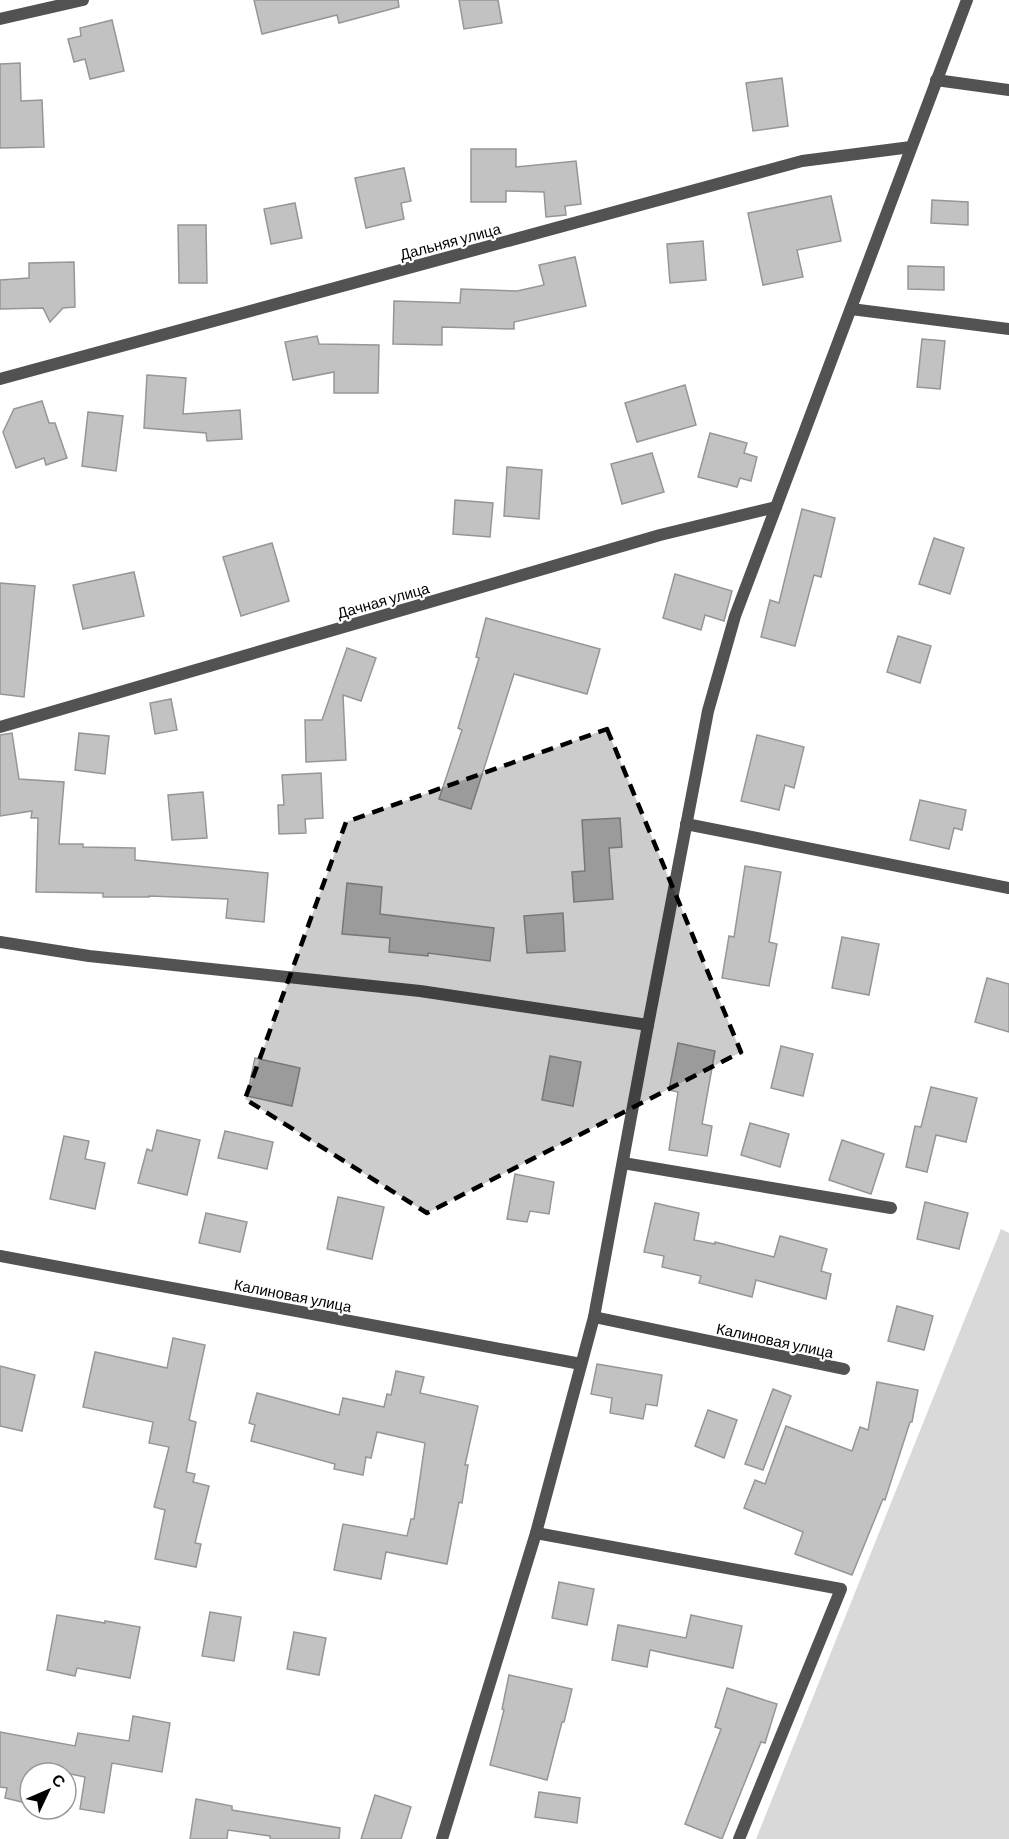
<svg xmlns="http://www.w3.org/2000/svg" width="1009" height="1839" font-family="Barlow,sans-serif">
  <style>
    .green { fill: #d9d9d9 }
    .building { fill: #c2c2c2; stroke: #969696; stroke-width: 1.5 }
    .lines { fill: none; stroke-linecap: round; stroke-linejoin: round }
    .street { stroke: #525252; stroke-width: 12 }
    .marked { fill: #000; fill-opacity: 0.2; stroke: #000; stroke-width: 4.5; stroke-dasharray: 12 8; stroke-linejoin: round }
    .labels { text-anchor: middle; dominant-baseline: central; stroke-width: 4.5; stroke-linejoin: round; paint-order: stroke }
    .street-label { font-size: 15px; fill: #000; stroke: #fff }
  </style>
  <rect width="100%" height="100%" fill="#fff"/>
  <!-- green -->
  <path class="green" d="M1001,1229l8,4v606h-253z"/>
  <!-- building -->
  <g class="building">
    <path d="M254,0h144l1,7 -60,16 -2,-8 -75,19z"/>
    <path d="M459,0h39l4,23 -38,6z"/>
    <path d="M112,20l12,51 -34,8 -5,-20 -11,3 -6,-23 13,-3 -1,-8z"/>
    <path d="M20,63l1,38 21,-1 2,47 -44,1v-84z"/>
    <path d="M782,78l6,48 -35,5 -7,-48z"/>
    <path d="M471,149h45v18l60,-6 5,43 -16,2 1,9 -20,2 -2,-25 -38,-1v11h-35z"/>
    <path d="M404,168l7,33 -10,2 3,16 -38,9 -11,-50z"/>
    <path d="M831,196l10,45 -44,9 6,27 -40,8 -15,-72z"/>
    <path d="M932,200l36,2v23l-37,-2z"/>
    <path d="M295,203l7,35 -31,6 -7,-35z"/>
    <path d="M178,225h28l1,58h-28z"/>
    <path d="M703,241l3,39 -36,3 -3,-39z"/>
    <path d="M575,257l11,49 -72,16v7l-72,-2v18l-49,-1 1,-43 66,2 1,-14 56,2 27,-6 -5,-20z"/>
    <path d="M74,262l1,45 -12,1 -13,14 -7,-14 -43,1v-29l29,-2v-15z"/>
    <path d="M908,266l36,1v23l-36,-1z"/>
    <path d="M317,336l2,8 60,1 -1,48h-44v-21l-41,8 -8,-38z"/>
    <path d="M922,339l23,2 -5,48 -23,-2z"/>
    <path d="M147,375l39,3 -3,36 57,-4 2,29 -35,2 -1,-8 -62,-5z"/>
    <path d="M685,385l11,40 -59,17 -12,-39z"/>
    <path d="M42,401l7,22h6l12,35 -21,7 -2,-7 -28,10 -13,-36 11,-23z"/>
    <path d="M88,412l35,4 -7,55 -34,-5z"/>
    <path d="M710,433l37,10 -3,10 13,4 -6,24 -11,-3 -3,9 -39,-10z"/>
    <path d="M652,453l12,39 -42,12 -11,-40z"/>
    <path d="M507,467l35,3 -3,49 -35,-3z"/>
    <path d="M455,500l38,3 -3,34 -37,-3z"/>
    <path d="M802,509l33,9 -14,59 -7,-2 -19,71 -34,-9 9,-37 9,3z"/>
    <path d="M934,538l30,10 -14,46 -31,-10z"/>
    <path d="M272,543l17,58 -48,15 -18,-59z"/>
    <path d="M134,572l10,44 -61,13 -10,-44z"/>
    <path d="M675,574l57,17 -8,30 -19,-6 -4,15 -38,-12z"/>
    <path d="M0,583l35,3 -11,111 -24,-3z"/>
    <path d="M486,618l114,31 -13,45 -73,-20 -43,135 -32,-10 23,-69 -4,-2 21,-70 -3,-1z"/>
    <path d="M898,636l33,10 -11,37 -33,-11z"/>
    <path d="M347,648l29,10 -15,43 -18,-6 3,65 -40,2 -1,-42h17z"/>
    <path d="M171,699l6,31 -22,4 -5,-31z"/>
    <path d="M12,733l7,46 45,3 -5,62h24v3l52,1v12l133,13 -4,49 -38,-4 2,-19 -79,-3v1h-46v-4l-67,-1 2,-74h-7l1,-7 -32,5v-81z"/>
    <path d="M79,733l30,3 -4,38 -30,-4z"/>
    <path d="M757,735l47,12 -10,41 -9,-3 -6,25 -38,-9z"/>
    <path d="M321,773l2,45 -18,1 1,14 -27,1 -1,-29h6l-2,-30z"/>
    <path d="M203,792l4,46 -35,2 -4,-45z"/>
    <path d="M920,800l46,10 -4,20 -8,-2 -5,21 -39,-9z"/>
    <path d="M620,818l2,29 -13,1 4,51 -39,3 -2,-30 13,-1 -3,-51z"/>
    <path d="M745,866l36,6 -12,70 8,2 -8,42 -47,-8 7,-42 5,1z"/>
    <path d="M347,883l35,4 -2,27 114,14 -4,33 -62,-8v3l-39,-4 1,-14 -48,-4z"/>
    <path d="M563,913l2,38 -38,2 -3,-37z"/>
    <path d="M842,937l37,7 -10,51 -37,-7z"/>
    <path d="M987,978l22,6v48l-34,-10z"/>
    <path d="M678,1043l37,8 -13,73 10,2 -5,30 -38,-6 9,-58 -9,-2z"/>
    <path d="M781,1046l32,8 -10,42 -32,-8z"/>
    <path d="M550,1056l31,6 -8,44 -31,-6z"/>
    <path d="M255,1058l45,10 -8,38 -45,-10z"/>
    <path d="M931,1087l46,11 -11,44 -30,-7 -9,37 -21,-5 9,-41 6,1z"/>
    <path d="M750,1123l39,11 -9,33 -39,-12z"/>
    <path d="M157,1130l43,10 -13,55 -49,-12 9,-34 5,2z"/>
    <path d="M225,1131l48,11 -6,27 -49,-11z"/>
    <path d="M64,1136l25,5 -4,18 20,4 -10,46 -45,-10z"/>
    <path d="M842,1140l42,14 -13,40 -42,-14z"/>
    <path d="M515,1174l39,8 -5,32 -19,-3 -3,11 -20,-3z"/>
    <path d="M338,1197l46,10 -12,52 -45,-10z"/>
    <path d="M925,1202l43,11 -9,36 -42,-10z"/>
    <path d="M655,1203l44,10 -5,27 21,4v-2l59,15 6,-21 47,13 -6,22 10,3 -5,25 -70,-19 -4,17 -53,-14 2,-7 -39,-9 2,-11 -20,-4z"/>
    <path d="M206,1213l41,9 -7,30 -41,-9z"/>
    <path d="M897,1306l36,10 -9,34 -36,-9z"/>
    <path d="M173,1338l32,7 -16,75 7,2 -10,50 9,2 -2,8 16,4 -14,57 6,1 -5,23 -41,-8 10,-49 -11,-3 15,-60 -20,-4 4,-21 -70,-15 12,-55 72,16z"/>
    <path d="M597,1364l65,11 -5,31 -11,-2 -3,15 -33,-6 2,-15 -21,-4z"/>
    <path d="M0,1366l35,9 -13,56 -22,-5z"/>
    <path d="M396,1371l28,6 -4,16 58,13 -13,59h3l-6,38 -3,-1 -12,62 -61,-12 -5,27 -47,-9 9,-46 64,12 4,-17h3l11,-76 -48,-11 -6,26 -5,-1 -3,18 -29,-6 1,-5 -84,-23 4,-16 -6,-2 8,-30 82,22 4,-17 41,9 3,-13 4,1z"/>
    <path d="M877,1382l41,8 -6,32h-2l-25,78 -2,-1 -31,76 -57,-21 8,-22 -59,-24 11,-28 10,4 21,-58 66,25 8,-24 8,3z"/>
    <path d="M773,1389l18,7 -28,74 -18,-6z"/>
    <path d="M708,1410l29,10 -13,38 -29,-12z"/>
    <path d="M559,1582l35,7 -7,36 -35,-7z"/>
    <path d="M210,1612l31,5 -7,44 -32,-5z"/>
    <path d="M57,1615l48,8v-2l35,6 -10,51 -53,-10 -2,8 -28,-6z"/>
    <path d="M691,1615l51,11 -9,42 -83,-18 -3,17 -35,-7 6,-35 68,13z"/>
    <path d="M294,1632l32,6 -7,37 -32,-6z"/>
    <path d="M509,1675l63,14 -8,33h-2l-15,58 -57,-15 14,-55 -2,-1z"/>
    <path d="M727,1688l50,16 -12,39 -4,-1 -39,97 -37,-15 36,-95 -6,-2z"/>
    <path d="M133,1716l37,7 -8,49 -50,-9 -8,50 -24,-4 5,-32 -19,-4h-36l-4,30 -21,-5 2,-10 -7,-1v-55l75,14 3,-13 51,8z"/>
    <path d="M539,1792l41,6 -3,25 -42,-6z"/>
    <path d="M375,1795l36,12 -10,32h-40z"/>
    <path d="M196,1799l36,7v4l108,18 -1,11h-69v-3l-42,-6 -1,9h-37z"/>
  </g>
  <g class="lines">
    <!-- street -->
    <g class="street">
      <path d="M0,19l83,-19"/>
      <path d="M936,80l73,10"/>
      <path d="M851,309l158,20"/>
      <path d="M0,379l802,-218 109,-14"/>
      <path d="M0,727l660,-192 116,-28"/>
      <path d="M686,824l323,64"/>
      <path d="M0,942l89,14 331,35 228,34"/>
      <path d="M623,1163l268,45"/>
      <path d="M0,1256l581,108"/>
      <path d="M594,1317l250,52"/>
      <path d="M536,1533l305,56 -102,250"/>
      <path d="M442,1839l94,-306 58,-216 54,-292 60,-314 27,-95 232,-616"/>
    </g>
  </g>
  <!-- marked area -->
  <path class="marked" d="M607,729l134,323 -314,161 -182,-114 101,-277z"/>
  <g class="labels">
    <!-- street labels -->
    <g class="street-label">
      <text transform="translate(450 241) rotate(-15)">Дальняя улица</text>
      <text transform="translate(383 600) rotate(-16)">Дачная улица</text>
      <text transform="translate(293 1295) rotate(11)">Калиновая улица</text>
      <text transform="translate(775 1340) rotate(12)">Калиновая улица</text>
    </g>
  </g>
  <!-- north arrow -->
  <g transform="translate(48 1791) rotate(46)"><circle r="28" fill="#ffffff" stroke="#999999" stroke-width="1.5"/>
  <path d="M0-4.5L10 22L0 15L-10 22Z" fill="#000000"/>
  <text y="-9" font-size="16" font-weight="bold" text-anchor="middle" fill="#000000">С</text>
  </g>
</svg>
